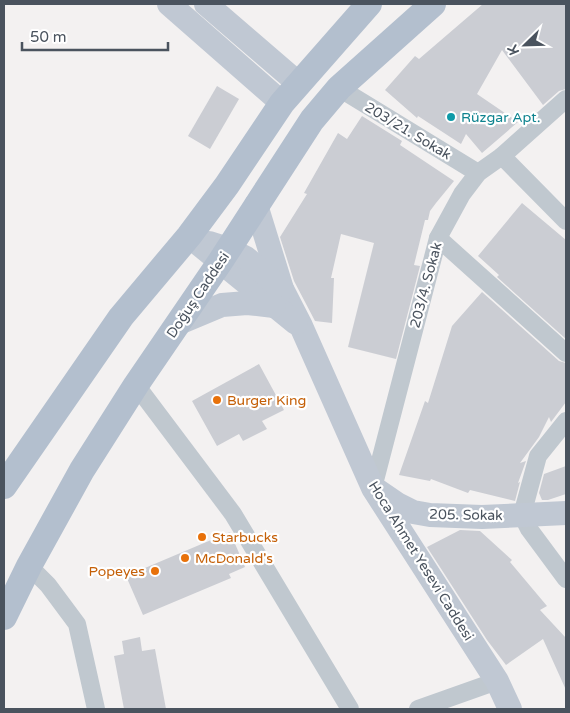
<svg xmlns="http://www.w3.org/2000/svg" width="570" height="713" font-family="'Varela Round',sans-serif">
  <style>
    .building { fill: #cbcdd3 }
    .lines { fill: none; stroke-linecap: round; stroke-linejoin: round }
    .minor { stroke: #c0c8cf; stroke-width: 18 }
    .secondary { stroke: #c0c8d3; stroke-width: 24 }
    .primary { stroke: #b3bfce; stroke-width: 26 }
    .culture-dot { fill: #0f9aa8; stroke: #fff; stroke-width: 2 }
    .food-dot { fill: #e8710a; stroke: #fff; stroke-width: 2 }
    .labels { text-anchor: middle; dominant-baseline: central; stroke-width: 4.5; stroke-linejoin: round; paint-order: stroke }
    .culture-label { font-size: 14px; fill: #0d838f; stroke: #fff; text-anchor: start }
    .street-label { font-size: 14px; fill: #4a535e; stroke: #fff }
    .food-label { font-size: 14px; fill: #c56008; stroke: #fff; text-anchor: start }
  </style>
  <rect width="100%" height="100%" fill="#f3f1f1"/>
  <!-- building -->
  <g class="building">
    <path d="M483,4h83v85l-7,2 -16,14 -41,-55 -25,44 41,28 -36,31 -16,-19 -5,10 -43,-28 -1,2 -32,-28 30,-34 4,3z"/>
    <path d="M217,86l22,13 -29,50 -22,-13z"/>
    <path d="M362,116l40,25 -2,4 54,36 -18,22 -6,8 -2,9h-3l-11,45 6,1 -24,93 -48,-12 26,-104 -33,-9 -10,44h3l-2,45 -17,-2 -21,-40 -14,-44 27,-43 -3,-1 34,-60 9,6z"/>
    <path d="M522,203l44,37v99l-69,-62 2,-2 -21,-19z"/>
    <path d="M482,292l77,69 7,2v39l-15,20 -2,-5 -10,20 -19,26 6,-2 -8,22 2,-1 -5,19 -45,-11 -2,3 -37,-14 -1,2 -31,-6 26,-74 3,2 24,-77z"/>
    <path d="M259,364l25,46 -22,11 5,8 -24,12 -4,-7 -22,12 -25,-45z"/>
    <path d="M566,466v28l-18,6h-6l-3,-7 5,-19z"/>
    <path d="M460,530l20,1 32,29 -2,2 37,44 -7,4 26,28v52l-23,-51 -37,26 -19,-25 -60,-93z"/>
    <path d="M230,532l15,35 -16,7 2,4 -88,37 -17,-39z"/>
    <path d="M140,637l2,14 13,-2 11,60h-42l-10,-53 10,-2 -2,-13z"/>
  </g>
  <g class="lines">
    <!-- minor -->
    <g class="minor">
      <path d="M339,88l139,85"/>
      <path d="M502,156l64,65"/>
      <path d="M438,238l128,115"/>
      <path d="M136,385l97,129 117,195"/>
      <path d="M566,421l-28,35 -16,59 7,14 37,50"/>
      <path d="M373,488l65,-250 24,-44 16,-21 24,-17 64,-57"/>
      <path d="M29,566l19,19 29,39 19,85"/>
      <path d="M418,709l79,-28"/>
    </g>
    <!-- secondary -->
    <g class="secondary">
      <path d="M169,4l113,99"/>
      <path d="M206,4l93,80"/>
      <path d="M256,205l26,84 19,37 72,162 124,193 13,28"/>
      <path d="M189,236l107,87"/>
      <path d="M209,243l19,6 18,9 36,31"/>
      <path d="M179,323l43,-18 25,-2 27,3"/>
      <path d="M378,491l19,13 16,8 17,3 52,2 84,-4"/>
    </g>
    <!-- primary -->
    <g class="primary">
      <path d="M4,486l117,-169 68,-81 38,-51 55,-82 87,-99"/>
      <path d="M4,617l25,-51 53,-96 54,-85 84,-123 92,-142 27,-32 94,-84"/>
    </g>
  </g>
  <!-- markers -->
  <circle class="culture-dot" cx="451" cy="117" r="5"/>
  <g class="food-dot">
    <circle cx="217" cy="400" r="5"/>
    <circle cx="202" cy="537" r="5"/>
    <circle cx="185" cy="558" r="5"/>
    <circle cx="155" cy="571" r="5"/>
  </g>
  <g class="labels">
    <!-- culture labels -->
    <g class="culture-label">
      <text x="461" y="117">Rüzgar Apt.</text>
    </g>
    <!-- street labels -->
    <g class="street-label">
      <text transform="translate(408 131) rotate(31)">203/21. Sokak</text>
      <text transform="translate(426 285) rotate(-75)">203/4. Sokak</text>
      <text transform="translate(198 295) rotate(-56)">Doğuş Caddesi</text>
      <text transform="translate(466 515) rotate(1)">205. Sokak</text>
      <text transform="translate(421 561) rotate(58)">Hoca Ahmet Yesevi Caddesi</text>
    </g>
    <!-- food labels -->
    <g class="food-label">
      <text x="227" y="400">Burger King</text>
      <text x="212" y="537">Starbucks</text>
      <text x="195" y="558">McDonald's</text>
      <text x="145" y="571" text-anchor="end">Popeyes</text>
    </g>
  </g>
  <!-- border -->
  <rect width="570" height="713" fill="none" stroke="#4a535e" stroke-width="10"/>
  <!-- north arrow -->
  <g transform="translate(525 45) rotate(247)" stroke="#ffffff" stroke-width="4" paint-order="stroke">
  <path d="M0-4L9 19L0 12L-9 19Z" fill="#4a535e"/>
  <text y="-8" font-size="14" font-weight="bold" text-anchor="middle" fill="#4a535e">K</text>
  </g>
  <!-- scale -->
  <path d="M22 42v8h146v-8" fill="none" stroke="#4a535e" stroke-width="2.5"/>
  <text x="30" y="42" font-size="15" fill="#4a535e" stroke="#ffffff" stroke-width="4" paint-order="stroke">50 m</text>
</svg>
